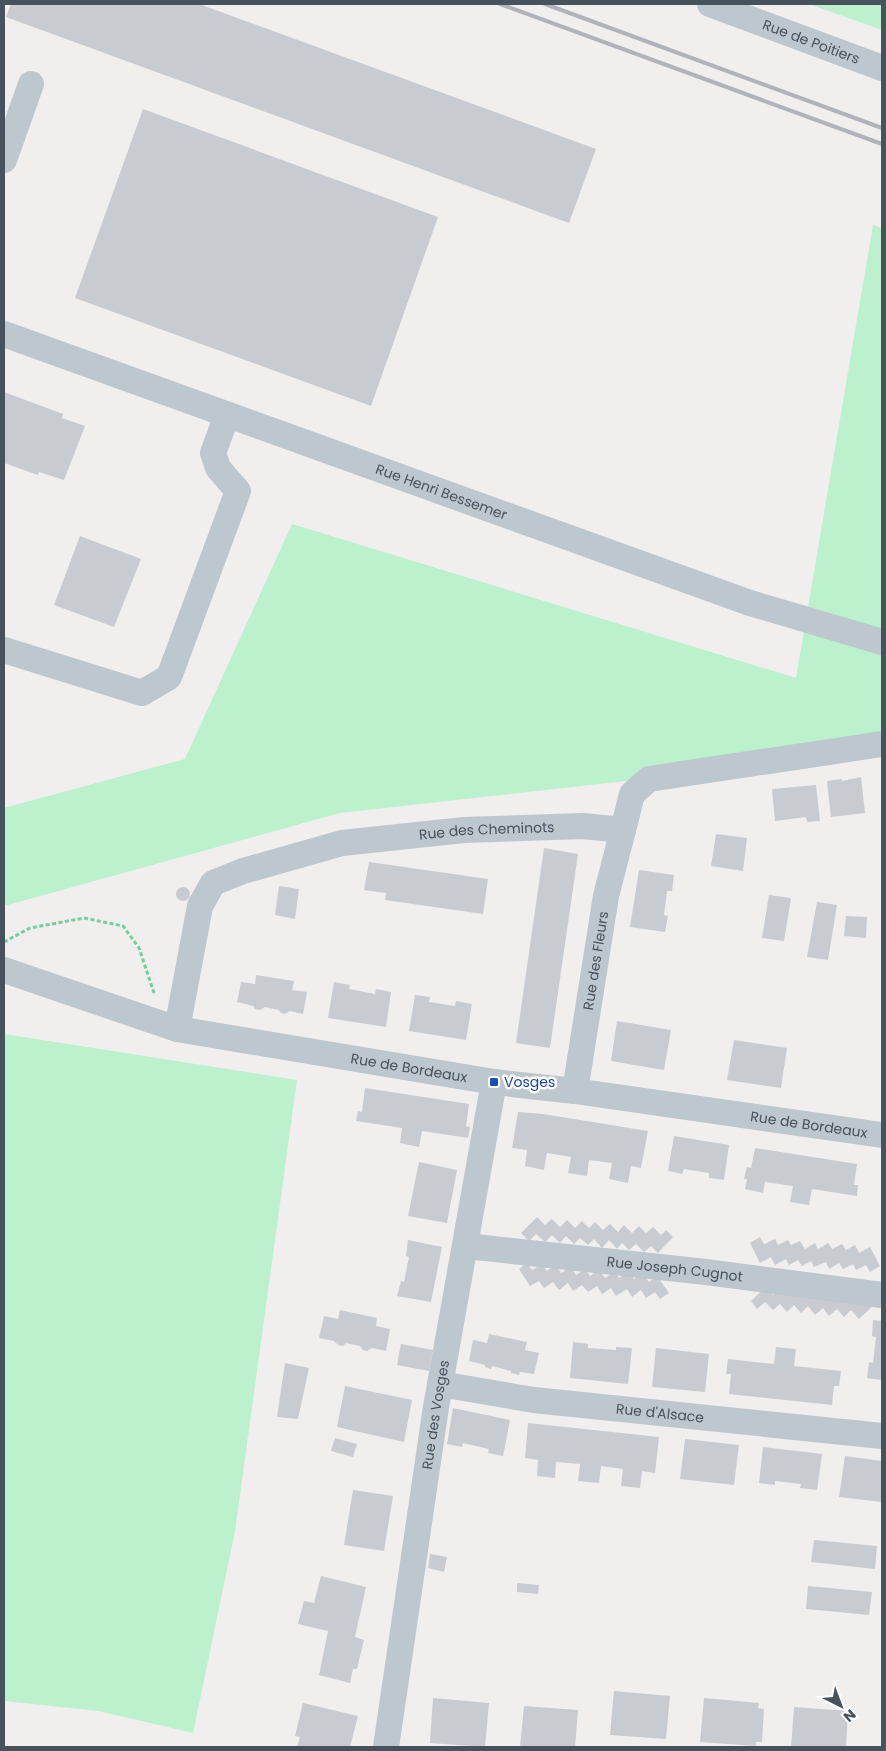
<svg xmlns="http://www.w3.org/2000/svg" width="886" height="1751" font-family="Poppins,sans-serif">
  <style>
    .green { fill: #bbf1cc }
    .building { fill: #c8ccd1 }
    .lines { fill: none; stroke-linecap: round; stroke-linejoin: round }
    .path { stroke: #72d09b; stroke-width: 3; stroke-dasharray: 4 2.5; stroke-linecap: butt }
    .minor { stroke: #bcc7ce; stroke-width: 26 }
    .rail { stroke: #b0b4b9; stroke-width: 4 }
    .transit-dot { fill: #1a4fb4; stroke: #fff; stroke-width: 2 }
    .labels { text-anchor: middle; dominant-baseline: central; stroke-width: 5; stroke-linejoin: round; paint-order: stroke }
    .street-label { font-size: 14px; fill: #46535d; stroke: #fff }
    .transit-label { font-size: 14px; fill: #164399; stroke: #fff; text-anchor: start }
  </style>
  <rect width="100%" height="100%" fill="#f1eeee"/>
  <!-- green -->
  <g class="green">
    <path d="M809,4h73v26z"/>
    <path d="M873,225l9,3v513l-141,27 -401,45 -336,93v-98l181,-49 107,-235 504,154z"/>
    <path d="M4,1034l293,46 -62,451 -42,202 -94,-22 -95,-10z"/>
  </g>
  <!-- building -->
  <g class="building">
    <path d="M11,4h188l397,145 -27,74 -563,-206z"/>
    <path d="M143,109l295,108 -67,189 -296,-108z"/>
    <path d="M4,392l59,22 -1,4 23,8 -21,54 -25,-8 -1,3 -34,-12z"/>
    <path d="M80,536l61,23 -27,68 -60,-22z"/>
    <path d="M861,777l4,36 -34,4 -4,-36 15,-2v2z"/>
    <path d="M816,785l4,36 -13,1 -1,-5 -31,4 -3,-32z"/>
    <path d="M716,834l31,4 -4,33 -32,-5z"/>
    <path d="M544,848l34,6 -28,194 -34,-5z"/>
    <path d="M369,862l119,17 -5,35 -98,-14 1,-7 -22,-3z"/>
    <path d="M639,870l35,5 -2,16h-5l-3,24 4,1 -3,16 -35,-5z"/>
    <path d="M279,886l20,3 -4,30 -20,-4z"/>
    <circle cx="183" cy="894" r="7"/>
    <path d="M769,895l22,3 -7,43 -22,-3z"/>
    <path d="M817,902l20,3 -9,55 -21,-3z"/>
    <path d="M846,916l21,1 -1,21 -22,-2z"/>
    <path d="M256,975l38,6 -2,9 15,2 -4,22 -13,-3 -5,3 -4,-1 -2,-3 -14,-3 -5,3 -5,-1 -2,-3 -16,-4 4,-20 14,2z"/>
    <path d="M334,982l16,3 -1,4 11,2 15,3 1,-5 15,3 -5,35 -58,-9z"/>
    <path d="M415,995l15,2 -1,5 26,4 1,-5 16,3 -6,36 -57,-9z"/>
    <path d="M617,1021l54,9 -7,40 -53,-9z"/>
    <path d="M734,1040l53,8 -6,40 -54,-8z"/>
    <path d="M365,1088l104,16 -3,22 4,1 -2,11 -46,-7 -3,16 -19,-4 2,-15 -46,-7 2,-10 4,1z"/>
    <path d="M518,1112l25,2 105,17 -7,37 -10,-2 -3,17 -19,-4 3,-16 -23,-3 -2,16 -19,-3 3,-16 -24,-4 -3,17 -19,-4 2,-16 -15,-2z"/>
    <path d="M674,1136l55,9 -5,35 -15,-2v-5l-25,-4 -2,5 -14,-3z"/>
    <path d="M755,1148l102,16 -3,21h4l-1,11 -45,-7 -3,16 -19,-3 3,-16 -28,-4 -2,11 -18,-4 2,-10h-3l3,-12 4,1z"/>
    <path d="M419,1162l38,8 -10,53 -39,-7z"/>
    <path d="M537,1217l8,8 7,-6 8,8 7,-7 8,8 7,-7 7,7 6,-6 8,8 7,-6 8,8 6,-7 8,8 7,-7 7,7 7,-6 8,8 5,-5 7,7 -15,16 -7,-7 -7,6 -8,-8 -7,6 -7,-7 -5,6 -8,-9 -7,8 -8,-9 -6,6 -8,-7 -6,6 -8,-8 -6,7 -8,-8 -7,7 -9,-8 -7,7 -8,-8z"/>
    <path d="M760,1237l4,7 11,-5 3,6 10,-5 3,5 9,-4 5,8 10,-6 3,6 10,-6 4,6 10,-5 4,6 9,-5 4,8 11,-6 10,19 -10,6 -4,-7 -10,5 -3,-6 -10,5 -4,-6 -10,6 -3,-7 -12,5 -3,-6 -9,5 -4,-6 -9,5 -3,-6 -11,6 -4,-8 -11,6 -10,-20z"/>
    <path d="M408,1240l34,7 -11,55 -34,-6 4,-15 3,1 5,-25 -3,-1z"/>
    <path d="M527,1263l5,7 10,-6 5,7 9,-6 5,8 10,-6 5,8 9,-6 5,7 9,-6 6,8 10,-7 4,7 9,-6 6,7 9,-6 6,9 8,-6 12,17 -9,6 -5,-7 -9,6 -5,-8 -9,7 -5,-8 -11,7 -5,-8 -9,6 -5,-8 -9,6 -6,-7 -9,6 -5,-8 -9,7 -6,-8 -9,6 -5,-7 -9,5 -11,-17z"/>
    <path d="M766,1287l7,8 8,-7 94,16 -16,15 -8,-9 -7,7 -7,-8 -8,7 -6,-8 -8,7 -7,-9 -7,7 -7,-8 -7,7 -7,-8 -7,6 -8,-8 -8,7 -6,-8z"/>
    <path d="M340,1310l37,8 -1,8 14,3 -4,22 -14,-3 -5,3 -4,-1 -3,-4 -14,-3 -3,3 -5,-1 -4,-4 -15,-3 5,-22 14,3z"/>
    <path d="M873,1320l9,1v59l-15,-2 2,-16 4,1 3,-26 -4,-1z"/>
    <path d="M489,1334l38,8 -2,8 14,3 -5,21 -14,-2 -1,3 -8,-2v-2l-19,-5 -1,3 -6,-2v-2l-16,-4 4,-21 14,3z"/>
    <path d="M573,1342l15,2v4l28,2v-3l16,1 -4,36 -58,-6z"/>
    <path d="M401,1344l32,6 -4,21 -32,-6z"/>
    <path d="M776,1347l20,2 -2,17 47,5 -2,15h-5l-2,19 -103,-11 2,-20h-5l2,-15 46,5z"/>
    <path d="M656,1348l53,6 -4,38 -53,-5z"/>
    <path d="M285,1363l24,5 -11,51 -21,-2z"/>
    <path d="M345,1386l67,14 -8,42 -67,-15z"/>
    <path d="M453,1408l57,12 -7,36 -15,-3 1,-4 -26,-6 -1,4 -15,-3z"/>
    <path d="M528,1423l131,14 -4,36 -13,-2 -2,17 -19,-2 2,-17 -22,-3 -2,17 -21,-2 2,-17 -24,-2 -1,16 -18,-2 1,-16 -13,-2z"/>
    <path d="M335,1438l22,6 -4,13 -22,-6z"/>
    <path d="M685,1439l54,6 -5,40 -54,-6z"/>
    <path d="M763,1447l59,7 -5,36 -17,-2 1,-4 -26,-3v4l-16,-2z"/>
    <path d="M845,1456l37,5v41l-43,-5z"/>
    <path d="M353,1490l40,6 -9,55 -40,-6z"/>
    <path d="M814,1540l63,6 -2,23 -64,-7z"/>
    <path d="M430,1554l17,3 -3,15 -16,-4z"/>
    <path d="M321,1576l45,11 -11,50 9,3 -7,29h-4l-3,14 -31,-8 9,-44 -30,-7 6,-23 10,2z"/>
    <path d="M517,1583l22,2 -1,9 -21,-2z"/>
    <path d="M808,1586l64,6 -3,23 -63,-6z"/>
    <path d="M614,1691l56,5 -4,43 -56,-4z"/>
    <path d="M433,1698l56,5 -4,44 -55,-4z"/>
    <path d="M704,1698l55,5 -1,5 6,1 -2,33h-6v4l-56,-4z"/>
    <path d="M303,1703l55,13 -8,31h-53l3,-10 -5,-1z"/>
    <path d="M524,1706l54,4 -3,37h-55z"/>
    <path d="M794,1707l54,4 -2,36h-55z"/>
  </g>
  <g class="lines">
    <!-- path -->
    <path class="path" d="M4,942l26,-14 54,-10 39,8 16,22 15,45"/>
    <!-- minor -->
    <g class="minor">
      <path id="s1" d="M710,4l172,64"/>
      <path d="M4,160l27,-76"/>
      <path id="s2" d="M4,334l746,269 132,39"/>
      <path d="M4,650l138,43 27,-16 69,-186 -20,-23 -5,-15 14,-38"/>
      <path id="s3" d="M4,970l173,59 317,53 81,9 307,44"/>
      <path id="s4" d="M177,1029l23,-123 13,-23 30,-12 99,-28 122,-13 119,-4 40,4 9,-36 17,-15 233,-35"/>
      <path id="s5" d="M575,1091l31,-195 17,-66"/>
      <path id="s6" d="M466,1246l240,26 176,23"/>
      <path id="s7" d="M440,1384l94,16 348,36"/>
      <path id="s8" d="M386,1747l50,-340 58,-325"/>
    </g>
    <!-- rail -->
    <g class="rail">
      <path d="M500,4l382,140"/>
      <path d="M545,4l337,124"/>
    </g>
  </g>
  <!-- markers -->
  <rect class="transit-dot" x="489" y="1077" width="10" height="10" rx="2.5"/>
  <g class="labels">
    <!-- street labels -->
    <g class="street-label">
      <text stroke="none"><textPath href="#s1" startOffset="108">Rue de Poitiers</textPath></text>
      <text stroke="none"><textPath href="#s2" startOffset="465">Rue Henri Bessemer</textPath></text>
      <text stroke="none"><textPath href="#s4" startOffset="432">Rue des Cheminots</textPath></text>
      <text stroke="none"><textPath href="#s5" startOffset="132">Rue des Fleurs</textPath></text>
      <text stroke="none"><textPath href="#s3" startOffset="418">Rue de Bordeaux</textPath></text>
      <text stroke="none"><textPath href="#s3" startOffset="822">Rue de Bordeaux</textPath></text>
      <text stroke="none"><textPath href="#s6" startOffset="210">Rue Joseph Cugnot</textPath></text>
      <text stroke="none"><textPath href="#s8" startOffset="336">Rue des Vosges</textPath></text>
      <text stroke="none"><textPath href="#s7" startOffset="222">Rue d'Alsace</textPath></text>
    </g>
    <!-- transit labels -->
    <g class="transit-label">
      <text x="504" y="1082">Vosges</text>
    </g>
  </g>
  <!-- border -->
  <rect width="886" height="1751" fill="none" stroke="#46535d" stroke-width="10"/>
  <!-- north arrow -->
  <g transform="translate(841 1706) rotate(138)" stroke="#ffffff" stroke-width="4" paint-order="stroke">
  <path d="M0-4L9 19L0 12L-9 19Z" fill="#46535d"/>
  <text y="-8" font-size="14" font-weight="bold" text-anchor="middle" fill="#46535d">N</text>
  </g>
</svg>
